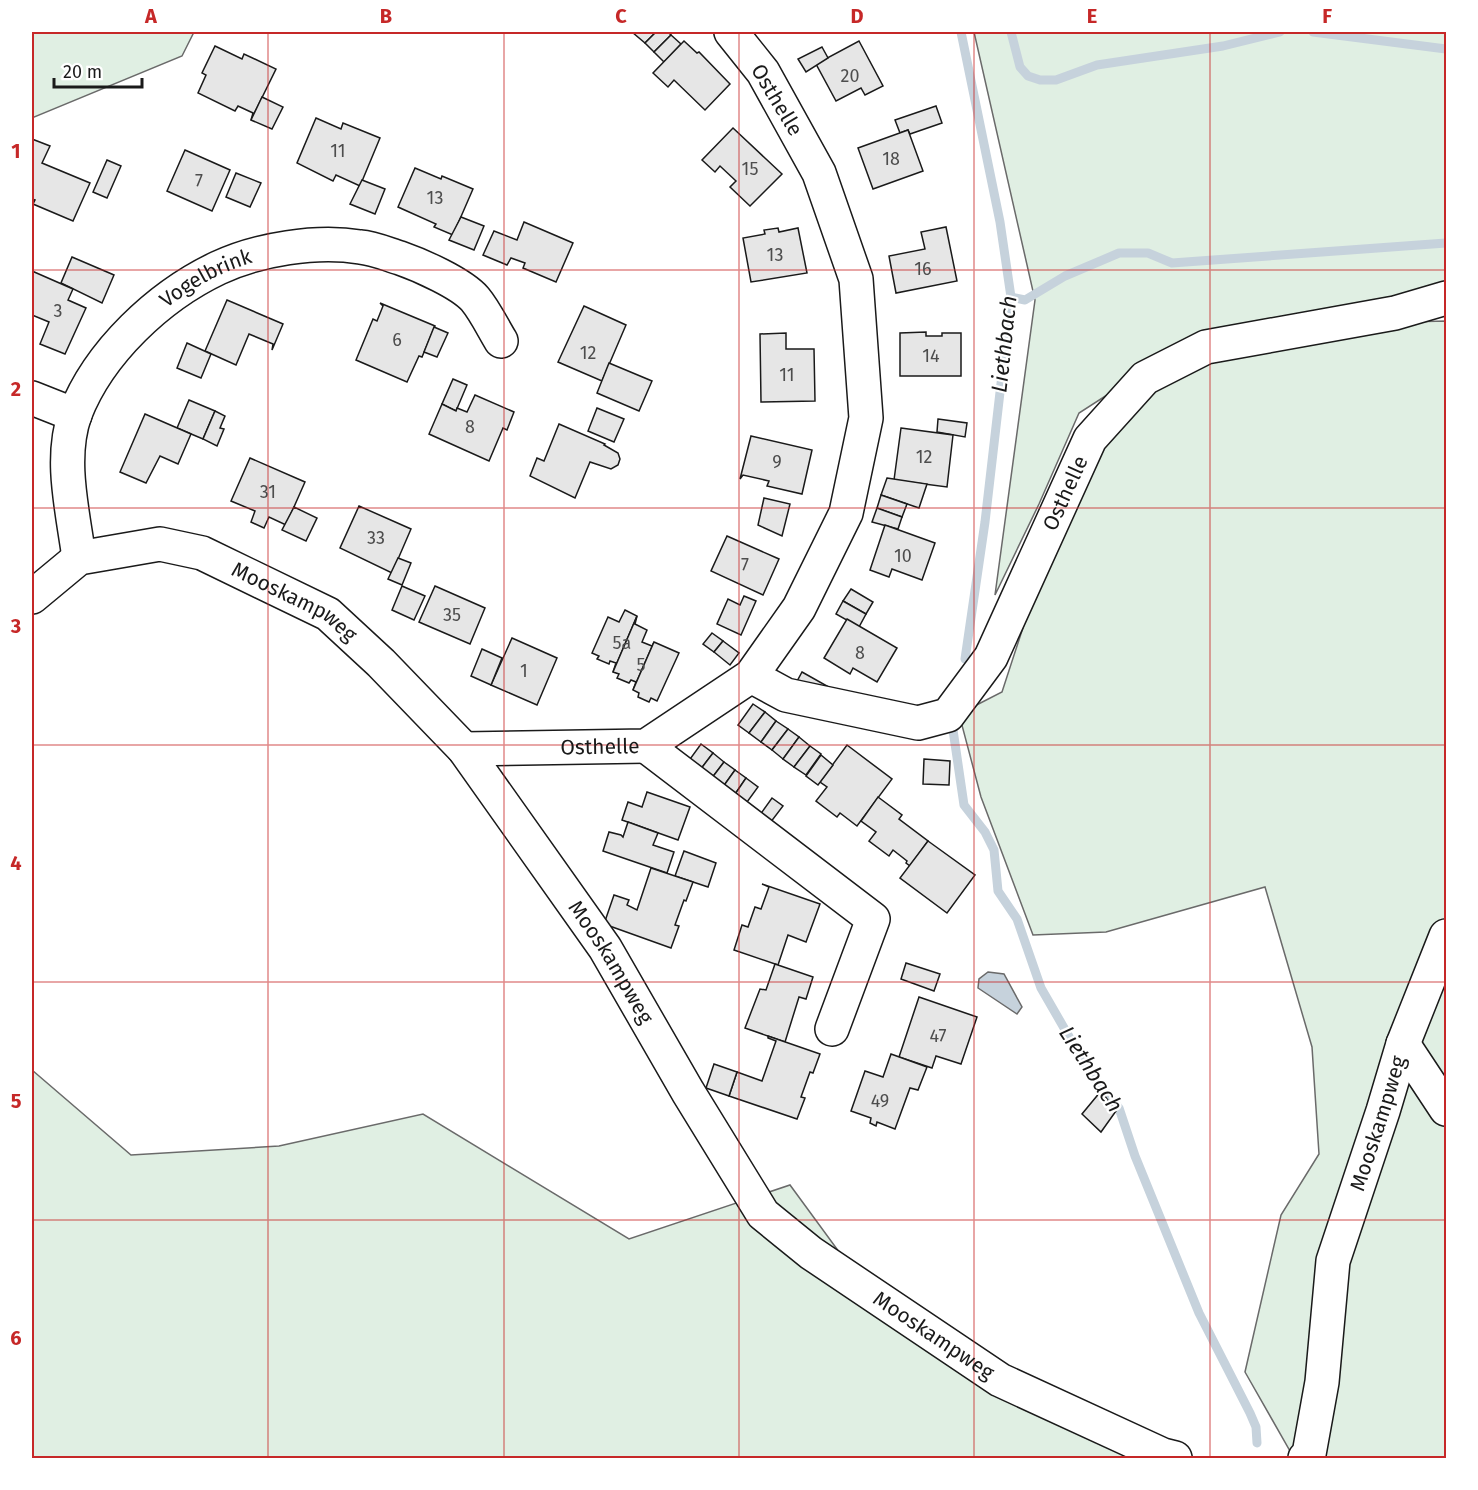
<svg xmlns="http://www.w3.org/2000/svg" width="1478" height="1490" font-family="'Fira Sans',sans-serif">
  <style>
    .green { fill: #e0efe3; stroke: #6a6a6a; stroke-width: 1.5 }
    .water { fill: #c6d2dc; stroke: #6a6a6a; stroke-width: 1.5 }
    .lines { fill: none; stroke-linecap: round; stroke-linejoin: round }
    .stream { stroke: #c6d2dc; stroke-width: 9 }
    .building { fill: #e6e6e6; stroke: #1a1a1a; stroke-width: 1.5 }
    .minor-casing { stroke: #1a1a1a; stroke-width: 36 }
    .minor { stroke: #fff; stroke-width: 33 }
    .grid { fill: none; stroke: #c62828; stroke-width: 1.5; stroke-opacity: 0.55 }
    .labels { text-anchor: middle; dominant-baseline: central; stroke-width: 4.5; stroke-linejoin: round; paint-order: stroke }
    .number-label { font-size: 18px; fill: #4d4d4d }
    .street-label { font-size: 21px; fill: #1a1a1a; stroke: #fff }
    .water-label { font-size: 22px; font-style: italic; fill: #1a1a1a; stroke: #fff }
    .neatline { fill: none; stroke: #c62828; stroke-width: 2 }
    .grid-label { font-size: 20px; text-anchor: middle; font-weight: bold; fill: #c62828 }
  </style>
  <rect width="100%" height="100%" fill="#fff"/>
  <!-- green -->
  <g class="green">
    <path d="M32,32h162l-12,24 -150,62z"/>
    <path d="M974,32h472v258l-308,85 -59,38 -40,91 -44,91 40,-295z"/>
    <path d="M1446,321v1137h-152l-49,-86 36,-157 38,-61 -7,-107 -47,-160 -159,45 -73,3 -52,-138 -22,-83 43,-22 45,-138 50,-111 52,-58 62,-30 194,-33z"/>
    <path d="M32,1070l99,85 148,-9 144,-32 206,125 161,-54 63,86 297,187h-1118z"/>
  </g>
  <!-- water -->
  <path class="water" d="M988,972l16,2 18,33 -5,7 -39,-26 1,-9z"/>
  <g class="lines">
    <!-- stream -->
    <g class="stream">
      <path d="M961,32l39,190 11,75 -26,225 -20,137"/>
      <path d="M1011,32l9,35 8,9 12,4h16l41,-15 126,-19 57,-14"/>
      <path d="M1313,32l133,17"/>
      <path d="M1011,297l14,3 40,-24 54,-23h29l24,10 274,-20"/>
      <path d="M953,730l11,75 21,27 9,18 4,41 19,28 24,69 49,85 29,35 16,48 64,157 51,100 6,14 1,16"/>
    </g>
  </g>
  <!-- building -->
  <g class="building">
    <path d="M632,32h24l-11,11z"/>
    <path d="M656,32h12l3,3 -17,17 -9,-9z"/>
    <path d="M671,35l10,9 -17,18 -10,-10z"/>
    <path d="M684,41l13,12 2,-1 31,32 -25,26 -31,-30 -6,7 -15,-14z"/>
    <path d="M859,41l24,45 -18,9 -4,-7 -25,13 -20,-37z"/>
    <path d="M215,46l27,13 2,-5 32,15 -25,51 2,-7 -15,-7 -3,5 -37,-18 8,-18 -4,-2z"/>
    <path d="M822,47l6,11 -22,14 -8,-13z"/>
    <path d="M262,97l21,10 -11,22 -21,-9z"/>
    <path d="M936,106l6,17 -32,11 -2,-4 -8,3 -5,-13z"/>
    <path d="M316,118l25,11 2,-6 37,15 -20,48 -24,-11 -3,6 -36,-18z"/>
    <path d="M733,128l49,46 -32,32 -20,-19 6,-6 -16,-15 -5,6 -13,-12z"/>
    <path d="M908,130l15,41 -50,18 -15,-41z"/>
    <path d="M32,139l18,7 -8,17 48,20 -17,38 -40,-17 2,-4 -3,-1z"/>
    <path d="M185,150l45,20 -18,41 -45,-20z"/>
    <path d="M107,160l14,6 -14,32 -14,-6z"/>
    <path d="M415,168l26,11 1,-3 31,13 -20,46 -19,-8 2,-3 -38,-17z"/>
    <path d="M236,173l25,10 -11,24 -24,-10z"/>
    <path d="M362,180l23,9 -10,25 -25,-10z"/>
    <path d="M461,217l23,9 -10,24 -25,-10z"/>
    <path d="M524,222l49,21 -17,39 -33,-14 2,-5 -14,-5 -4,7 -24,-10 11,-24 23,9z"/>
    <path d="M946,227l11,54 -61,12 -7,-37 36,-7 -4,-17z"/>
    <path d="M778,228l1,4 19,-4 9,45 -56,9 -8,-44 22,-4 -1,-4z"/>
    <path d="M72,257l42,18 -12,28 -41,-20z"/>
    <path d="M32,271l41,18 -5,11 18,8 -21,46 -25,-10 9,-22 -17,-7z"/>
    <path d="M227,300l56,24 -11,26 1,-6 -24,-10 -13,31 -31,-14z"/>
    <path d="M380,303l55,23 -13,31 -3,-1 -12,26 -51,-22 17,-41 4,2 6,-15z"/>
    <path d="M584,306l42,19 -24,56 -44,-19z"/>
    <path d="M434,327l14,6 -11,24 -13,-5z"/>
    <path d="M926,332v4h16v-3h19v43h-61v-43z"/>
    <path d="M786,333v16h28l1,52 -54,1 -1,-68z"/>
    <path d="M187,343l24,11 -10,24 -24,-10z"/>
    <path d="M609,363l43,18 -13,30 -42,-18z"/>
    <path d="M453,379l14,6 -11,26 -14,-7z"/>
    <path d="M475,395l39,17 -7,18 -4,-2 -14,33 -60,-27 13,-30 14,7 1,-3 10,4z"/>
    <path d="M189,400l26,11 -12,28 -26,-11z"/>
    <path d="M597,408l27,11 -10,23 -26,-11z"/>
    <path d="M215,411l10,5 -5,12 4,1 -7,17 -14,-7z"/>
    <path d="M145,414l46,20 -13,30 -18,-8 -14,27 -26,-11z"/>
    <path d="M938,419l29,4 -2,14 -28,-5z"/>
    <path d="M559,424l46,20 -1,1 14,8 2,6 -2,6 -7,4 -21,-7 -15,36 -45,-22 7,-18 7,3z"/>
    <path d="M901,428l52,7 -6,52 -53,-7z"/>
    <path d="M751,436l61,14 -10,44 -35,-8 2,-5 -26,-6 -3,4z"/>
    <path d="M250,458l55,24 -19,43 -17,-8 -5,11 -13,-6 4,-11 -24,-10z"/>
    <path d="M887,478l40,6 -8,24 -38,-13z"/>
    <path d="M881,495l26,9 -5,13 -25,-9z"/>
    <path d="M764,498l26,6 -8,32 -24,-11z"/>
    <path d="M359,506l52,23 -19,44 -52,-25z"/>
    <path d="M294,507l23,11 -11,23 -24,-11z"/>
    <path d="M877,508l25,9 -4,12 -26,-7z"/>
    <path d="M885,525l50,18 -13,37 -30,-11 -3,8 -19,-7z"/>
    <path d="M727,536l52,23 -16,36 -52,-24z"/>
    <path d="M398,558l13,5 -9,22 -14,-6z"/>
    <path d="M402,586l23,10 -11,24 -22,-10z"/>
    <path d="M435,586l50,22 -15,36 -51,-22z"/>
    <path d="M851,589l22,13 -7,12 -23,-13z"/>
    <path d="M744,596l12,5 -15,34 -24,-11 11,-25 12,6z"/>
    <path d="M843,601l23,13 -7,13 -23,-13z"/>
    <path d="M625,610l12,6 -24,56 3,-9 -6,-2 -1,3 -12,-5 2,-3 -7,-3 16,-36 11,5z"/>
    <path d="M637,616l-2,8 12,6 -5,12 10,4 2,-4 -21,48 3,-8 -5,-2 -2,3 -12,-5 2,-4 -6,-2z"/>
    <path d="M847,619l50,29 -20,34 -24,-14 -3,6 -26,-16z"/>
    <path d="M712,633l11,8 -9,11 -11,-8z"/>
    <path d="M512,638l45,20 -20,47 -46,-20z"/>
    <path d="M723,641l16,12 -9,12 -16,-13z"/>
    <path d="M654,642l25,11 -22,48 -6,-3 -2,4 -11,-5 1,-4 -6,-3z"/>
    <path d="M482,649l20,9 -11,27 -20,-9z"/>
    <path d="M802,672l25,14 -8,13 -24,-14z"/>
    <path d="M753,704l12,8 -16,21 -11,-8z"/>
    <path d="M765,712l11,9 -15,21 -12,-9z"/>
    <path d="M776,721l12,8 -16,21 -11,-8z"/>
    <path d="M788,729l11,8 -16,22 -11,-9z"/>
    <path d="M799,737l11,9 -16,21 -11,-8z"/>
    <path d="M701,744l12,9 -16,21 -12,-8z"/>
    <path d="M847,745l45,34 -35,47 -17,-13 -3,4 -21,-16 11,-14 -7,-5z"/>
    <path d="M810,746l11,8 -15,21 -12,-8z"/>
    <path d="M713,753l11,9 -16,21 -11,-9z"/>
    <path d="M821,755l12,10 -15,20 -12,-9z"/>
    <path d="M924,759l26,2 -1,24 -26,-1z"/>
    <path d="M724,762l11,8 -15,21 -12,-8z"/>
    <path d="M735,770l11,8 -15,22 -11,-9z"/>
    <path d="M746,778l12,9 -16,22 -11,-9z"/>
    <path d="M647,792l43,15 -12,33 -56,-20 6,-18 14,5z"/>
    <path d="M878,797l24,18 -3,4 29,22 -18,25 -4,-3 1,-2 -14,-11 -4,6 -20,-15 7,-9 -15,-11z"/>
    <path d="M772,798l11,8 -16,21 -10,-8z"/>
    <path d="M628,822l30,11 -5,12 21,7 -7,21 -64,-22 6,-19 12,3 2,2z"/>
    <path d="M928,841l47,34 -28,38 -47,-35z"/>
    <path d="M684,851l32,12 -8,24 -33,-11z"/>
    <path d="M651,868l42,14 -7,19 -2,-1 -9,25 4,1 -8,22 -67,-24 10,-29 15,5 -2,5 10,5z"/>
    <path d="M762,884l58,20 -14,38 -18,-7 -10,30 -44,-15 8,-25 6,2 7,-20 6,2 8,-22z"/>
    <path d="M906,963l34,11 -6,17 -33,-12z"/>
    <path d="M775,964l38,13 -7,22 -7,-2 -14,45 -40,-14 15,-39 6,1z"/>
    <path d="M919,997l58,20 -16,47 -25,-8 -4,12 -33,-11z"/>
    <path d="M768,1036l52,18 -7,19 -3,-1 -9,25 4,1 -8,21 -68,-23 8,-24 25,9 14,-40 -8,-3z"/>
    <path d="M891,1054l36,13 -9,23 -8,-2 -15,41 -18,-7 -1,4 -6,-3 1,-5 -20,-7 14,-40 18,6z"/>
    <path d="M714,1064l23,8 -8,24 -23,-8z"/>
    <path d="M1101,1091l15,20 -15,21 -19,-18z"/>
  </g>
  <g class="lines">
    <!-- minor casing -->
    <g class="minor-casing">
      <g id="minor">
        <path d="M32,398l43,17"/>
        <path id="s1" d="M79,558c-6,-46 -20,-99 -4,-144 24,-62 84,-118 143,-146 40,-19 99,-28 142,-21 13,1 27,7 40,11 20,7 61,25 75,41 10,12 18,29 26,42"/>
        <path id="s2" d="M32,597l47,-39 81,-14 42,9 126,61 53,49 83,86 141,199 83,144 75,122 48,39 189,127 163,75 12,3"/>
        <path id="s3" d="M751,676l35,19 132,28 30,-8 43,-58 99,-218 55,-61 61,-31 189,-34 51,-15"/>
        <path d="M646,746l227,173 -41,110"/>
        <path id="s4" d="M464,749l182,-3 105,-70 48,-68 47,-95 20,-95 -10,-139 -37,-106 -56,-101 -32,-40"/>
        <path d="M1403,1044l43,65"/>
        <path id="s5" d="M1305,1458l4,-4 13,-72 11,-121 50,-150 20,-67 43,-108"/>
      </g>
    </g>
    <!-- minor -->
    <use href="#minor" class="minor"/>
  </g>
  <!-- grid -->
  <path class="grid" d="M268,32v1426M504,32v1426M739,32v1426M974,32v1426M1210,32v1426M32,270h1414M32,508h1414M32,745h1414M32,982h1414M32,1220h1414"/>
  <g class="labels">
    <!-- number labels -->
    <g class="number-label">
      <text x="850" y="76">20</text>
      <text x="338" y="151">11</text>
      <text x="891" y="159">18</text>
      <text x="750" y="169">15</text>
      <text x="199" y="181">7</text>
      <text x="435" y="198">13</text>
      <text x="775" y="255">13</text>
      <text x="923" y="269">16</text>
      <text x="58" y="311">3</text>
      <text x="397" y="340">6</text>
      <text x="588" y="353">12</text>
      <text x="931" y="356">14</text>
      <text x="787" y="375">11</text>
      <text x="470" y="427">8</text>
      <text x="924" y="457">12</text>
      <text x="777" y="462">9</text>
      <text x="268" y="492">31</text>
      <text x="376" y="538">33</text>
      <text x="903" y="556">10</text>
      <text x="745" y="565">7</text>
      <text x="452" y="615">35</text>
      <text x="622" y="643">5a</text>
      <text x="860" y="653">8</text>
      <text x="641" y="665">5</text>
      <text x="524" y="671">1</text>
      <text x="938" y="1036">47</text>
      <text x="880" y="1101">49</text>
    </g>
    <!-- street labels -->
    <g class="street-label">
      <text transform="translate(777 100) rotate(59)">Osthelle</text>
      <text stroke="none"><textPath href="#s1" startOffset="339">Vogelbrink</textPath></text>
      <text stroke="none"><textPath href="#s3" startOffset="458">Osthelle</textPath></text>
      <text stroke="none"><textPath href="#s2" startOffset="291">Mooskampweg</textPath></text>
      <text stroke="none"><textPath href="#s4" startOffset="136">Osthelle</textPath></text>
      <text stroke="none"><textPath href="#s2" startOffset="777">Mooskampweg</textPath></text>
      <text stroke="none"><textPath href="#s5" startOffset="345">Mooskampweg</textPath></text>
      <text stroke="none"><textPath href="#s2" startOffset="1281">Mooskampweg</textPath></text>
    </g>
    <!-- water labels -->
    <g class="water-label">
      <text transform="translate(1004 344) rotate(-84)">Liethbach</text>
      <text transform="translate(1091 1069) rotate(57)">Liethbach</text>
    </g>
  </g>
  <!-- border -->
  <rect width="1478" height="1490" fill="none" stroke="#ffffff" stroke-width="66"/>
  <!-- scale -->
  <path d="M54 78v9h88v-9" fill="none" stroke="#1a1a1a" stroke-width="3"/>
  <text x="63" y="78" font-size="18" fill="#1a1a1a" stroke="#ffffff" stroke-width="4.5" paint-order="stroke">20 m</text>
  <rect x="33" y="33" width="1412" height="1424" class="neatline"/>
  <g class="grid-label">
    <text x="151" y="23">A</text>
    <text x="386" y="23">B</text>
    <text x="621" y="23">C</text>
    <text x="857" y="23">D</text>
    <text x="1092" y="23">E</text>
    <text x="1327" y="23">F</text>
    <text x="16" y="158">1</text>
    <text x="16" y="396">2</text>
    <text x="16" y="633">3</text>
    <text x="16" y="870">4</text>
    <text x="16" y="1108">5</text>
    <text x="16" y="1345">6</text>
  </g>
</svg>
